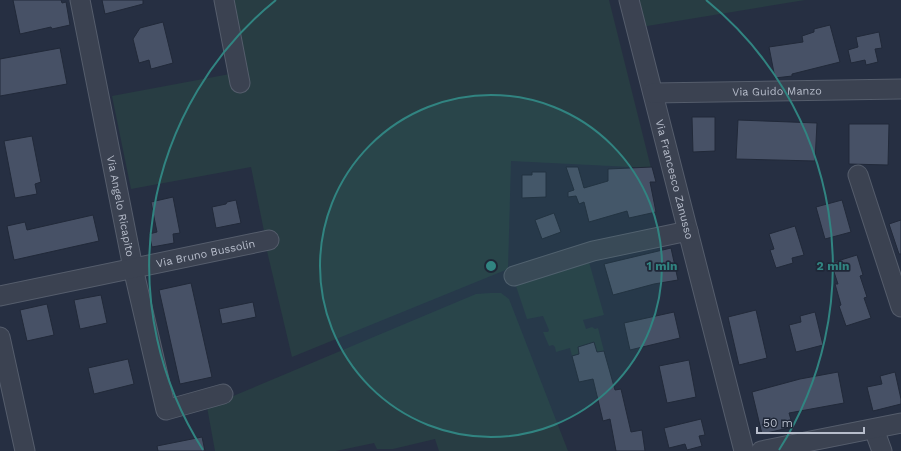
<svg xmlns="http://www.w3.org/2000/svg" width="901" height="451" font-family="'Work Sans',sans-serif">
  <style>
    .green { fill: #283d43 }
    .building { fill: #475166; stroke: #212939 }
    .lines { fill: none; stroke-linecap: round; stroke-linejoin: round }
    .minor-casing { stroke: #555d6c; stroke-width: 21 }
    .minor { stroke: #3b4251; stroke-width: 19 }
    .ring { fill: none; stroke: #318481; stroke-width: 2 }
    .labels { text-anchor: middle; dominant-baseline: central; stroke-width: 3.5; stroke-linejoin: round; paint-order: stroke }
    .street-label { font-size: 11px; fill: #b7bdcb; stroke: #1f2737 }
    .centre { fill: #318481; stroke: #1f2737; stroke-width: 2 }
    .ring-label { font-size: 12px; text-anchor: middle; font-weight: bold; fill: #318481; stroke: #1f2737; stroke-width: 3.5; stroke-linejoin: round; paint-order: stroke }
  </style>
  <rect width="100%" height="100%" fill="#262f42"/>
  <!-- green -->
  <g class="green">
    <path d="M231,0h378l42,168 -140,-7 -3,108 -216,88 -25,-106 6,-13 -8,-2 -14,-69 -120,22 -19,-93 134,-25z"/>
    <path d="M634,0h171l-164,27z"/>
    <path d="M589,262l15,53 -21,5 3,9 6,-2 3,2 3,-1 6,23 -7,1 -3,-9 -16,4 1,7 -7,2 -2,-8 -14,4 -1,-5 -2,-2 -4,1 -6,-14h5l1,-2 -6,-14 -16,3 -11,-33z"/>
    <path d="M490,293h11l8,6 59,152h-129l-4,-12 -42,10h-16l-3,-6 -38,8h-121l-8,-44 269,-113z"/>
  </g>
  <!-- building -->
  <g class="building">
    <path d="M13,0h48l1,3 4,-1 4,23 -18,4 -1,-2 -31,7z"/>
    <path d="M102,0h41v4l-38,10z"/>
    <path d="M163,22l10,41 -22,6 -2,-9 -10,3 -6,-24 7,-11z"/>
    <path d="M830,25l10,37 -48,12v2l-17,2 -6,-31 34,-5 -1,-6 12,-4v-3z"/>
    <path d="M879,32l3,16 -7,1 3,13 -12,3 -1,-5 -14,3 -3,-13 10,-3 -2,-10z"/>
    <path d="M60,48l7,36 -67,12v-37z"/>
    <path d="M692,117h23v34l-22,1z"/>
    <path d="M738,120l79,3 -2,38 -79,-2z"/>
    <path d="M849,124h40l-1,41 -39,-1z"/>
    <path d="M32,136l9,46 -6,2 2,10 -22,4 -11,-57z"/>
    <path d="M566,167h12l6,21 24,-7v-12l44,-2 4,15h-6l6,30 -27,6 -2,-7 -38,11 -5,-20 -5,2 -3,-8 -8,1v-5l6,-2z"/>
    <path d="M532,172h14v25l-24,1v-23h10z"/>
    <path d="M173,197l7,36 -7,1 1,9 -22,4 -3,-13 8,-2 -6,-30z"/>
    <path d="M236,200l5,23 -25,5 -4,-21 14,-3 1,-2z"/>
    <path d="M842,200l9,32 -26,7 -9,-32z"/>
    <path d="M554,213l7,19 -19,7 -7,-19z"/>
    <path d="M93,215l6,26 -85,19 -7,-34 18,-4 2,8z"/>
    <path d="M901,220v34h-2l-10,-30z"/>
    <path d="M795,226l9,29 -12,3 1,5 -17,5 -6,-18 4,-1 -5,-15z"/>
    <path d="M671,248l7,32 -24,4 -41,11 -9,-31z"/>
    <path d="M857,255l6,20 -3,1 7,21 -3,1 7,20 -25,8 -7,-20 2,-1 -6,-21h3l-7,-21z"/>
    <path d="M191,283l21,94 -32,7 -21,-94z"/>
    <path d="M101,295l6,28 -27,6 -6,-29z"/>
    <path d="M253,302l3,15 -34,7 -3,-15z"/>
    <path d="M47,304l7,31 -27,6 -7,-31z"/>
    <path d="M756,310l11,48 -28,7 -11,-48z"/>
    <path d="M674,312l6,26 -50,12 -6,-27z"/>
    <path d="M815,312l8,33 -27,7 -7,-27 12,-3 -1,-6z"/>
    <path d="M594,342l3,10 7,-1 11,39 6,-1 10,43 11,-2 3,21h-29l-6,-32 -7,2 -10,-42 -14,3 -7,-26 7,-2 -1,-7z"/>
    <path d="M128,359l6,25 -40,10 -6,-26z"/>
    <path d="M689,360l7,37 -29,6 -8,-37z"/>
    <path d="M838,372l6,31 -55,10 4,14 -31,7 -10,-42 48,-13z"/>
    <path d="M895,372l6,27v5l-28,7 -6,-24 15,-3 -2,-8z"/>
    <path d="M701,419l4,16 -6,1 3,10 -15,4 -2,-6 -16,4 -5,-20z"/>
    <path d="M202,437l3,14h-47l-1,-5z"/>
  </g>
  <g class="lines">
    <!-- minor casing -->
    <g class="minor-casing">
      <g id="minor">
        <path id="s1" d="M80,0l53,268 33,142 57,-16"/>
        <path d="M224,0l16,83"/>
        <path id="s2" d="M629,0l115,451"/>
        <path id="s3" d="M653,93l248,-4"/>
        <path d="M858,175l43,132"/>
        <path d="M514,276l79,-25 95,-20"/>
        <path id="s4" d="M0,296l269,-56"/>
        <path d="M0,337l25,114"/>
        <path d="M874,429l8,22"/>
        <path d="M761,451l140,-28"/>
      </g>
    </g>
    <!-- minor -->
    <use href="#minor" class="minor"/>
  </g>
  <!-- distance rings -->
  <circle cx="491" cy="266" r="171" fill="#318481" fill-opacity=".12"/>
  <g class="ring">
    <circle cx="491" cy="266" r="171"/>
    <path d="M203 450A342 342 0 0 1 276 0M706 0A342 342 0 0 1 779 450"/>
  </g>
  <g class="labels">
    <!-- street labels -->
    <g class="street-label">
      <text stroke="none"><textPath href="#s3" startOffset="124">Via Guido Manzo</textPath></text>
      <text stroke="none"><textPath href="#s2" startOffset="185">Via Francesco Zanusso</textPath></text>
      <text stroke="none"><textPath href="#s1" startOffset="210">Via Angelo Ricapito</textPath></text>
      <text stroke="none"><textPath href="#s4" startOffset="210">Via Bruno Bussolin</textPath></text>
    </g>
  </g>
  <circle cx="491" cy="266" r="6" class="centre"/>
  <g class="ring-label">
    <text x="662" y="270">1 min</text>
    <text x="833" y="270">2 min</text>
  </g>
  <!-- scale -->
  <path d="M757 427v6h107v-6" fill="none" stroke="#b7bdcb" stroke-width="2"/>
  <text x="763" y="427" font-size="12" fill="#b7bdcb" stroke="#1f2737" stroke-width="3" paint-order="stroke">50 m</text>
</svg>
